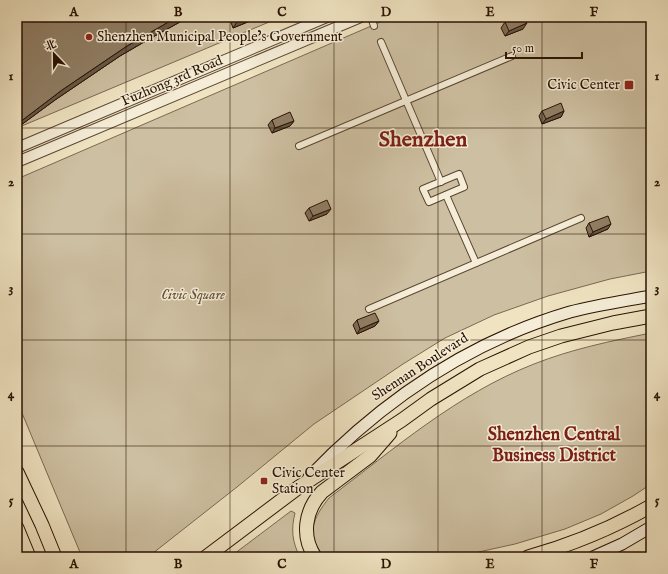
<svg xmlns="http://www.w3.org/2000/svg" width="668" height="574" font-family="'IM FELL English','Noto Serif SC',serif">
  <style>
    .green { fill: #cdbfa1; stroke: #7b6852 }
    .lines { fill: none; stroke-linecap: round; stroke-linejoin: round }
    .pedestrian-casing { stroke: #5a4632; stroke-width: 8 }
    .tertiary-casing { stroke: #5a4632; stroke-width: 12 }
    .secondary-casing { stroke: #291102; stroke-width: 13 }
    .primary-casing { stroke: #291102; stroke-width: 15 }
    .pedestrian { stroke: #f5edd7; stroke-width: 6 }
    .tertiary { stroke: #f5edd7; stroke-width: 10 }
    .secondary { stroke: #f5edd7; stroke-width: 11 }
    .primary { stroke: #efe3c1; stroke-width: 13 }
    .wall { fill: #7c6c57; stroke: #291102 }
    .shaded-wall { fill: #655847; stroke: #291102 }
    .building { fill: #907e65; stroke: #291102 }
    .grid { fill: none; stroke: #291102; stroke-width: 1; stroke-opacity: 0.55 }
    .poi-dot { fill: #8f2418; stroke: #f5edd7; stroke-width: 1.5 }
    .labels { text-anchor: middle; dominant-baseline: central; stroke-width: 3; stroke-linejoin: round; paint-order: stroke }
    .poi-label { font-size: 14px; fill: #291102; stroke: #f5edd7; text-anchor: start }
    .street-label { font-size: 14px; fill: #291102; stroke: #f5edd7 }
    .park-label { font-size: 14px; font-style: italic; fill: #624e3a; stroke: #f5edd7 }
    .district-label { font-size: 18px; font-weight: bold; fill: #7a1f14; stroke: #f5edd7 }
    .town-label { font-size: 22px; font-weight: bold; fill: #7a1f14; stroke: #f5edd7 }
    .neatline { fill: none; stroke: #291102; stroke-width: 1.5 }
    .grid-label { font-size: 13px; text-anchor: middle; font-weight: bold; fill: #291102 }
  </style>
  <rect width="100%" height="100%" fill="#efe3c1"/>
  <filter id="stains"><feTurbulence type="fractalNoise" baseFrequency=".005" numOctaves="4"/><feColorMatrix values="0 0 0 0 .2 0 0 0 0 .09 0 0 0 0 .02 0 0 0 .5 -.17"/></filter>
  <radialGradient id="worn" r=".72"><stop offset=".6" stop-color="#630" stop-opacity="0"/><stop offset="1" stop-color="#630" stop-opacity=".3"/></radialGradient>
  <!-- green -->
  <g class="green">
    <path d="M17,17h264l-264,111z"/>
    <path d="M392,17h259v254l-41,8 -62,17 -54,19 -49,23 -42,26 -89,60 -77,63 -89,70h-66l-65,-156v-222z"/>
    <path d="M651,333v151l-18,12 -32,18 -36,15 -50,15 -59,13h-133c-18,-22 -10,-39 6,-59 65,-49 128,-104 205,-134 38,-15 77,-23 117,-31z"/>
    <path d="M291,511l4,2c-4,16 -3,29 5,44h-70z"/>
  </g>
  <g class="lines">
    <!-- pedestrian casing -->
    <g class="pedestrian-casing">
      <g id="pedestrian">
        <path d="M371,17l3,9"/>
        <path d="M381,42l60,140"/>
        <path d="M299,146l213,-90"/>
        <path d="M459,174l5,13 -35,15 -6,-13z"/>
        <path d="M446,195l30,68"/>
        <path d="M369,309l212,-91"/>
      </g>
    </g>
    <!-- tertiary casing -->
    <g class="tertiary-casing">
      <g id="tertiary">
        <path d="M17,148l310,-131"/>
        <path d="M17,162l344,-145"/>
      </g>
    </g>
    <!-- secondary casing -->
    <g class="secondary-casing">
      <g id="secondary">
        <path d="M309,477c73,-76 159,-135 261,-165 27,-7 54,-11 81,-16"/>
        <path d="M593,557l29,-13 29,-17"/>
      </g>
    </g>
    <!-- primary casing -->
    <g class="primary-casing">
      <g id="primary">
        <path d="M17,472l25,53 13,32"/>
        <path d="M17,528l12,29"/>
        <path d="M206,557l93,-70 103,-67 29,-21 49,-30 49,-22 32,-11 52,-13 38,-7"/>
        <path d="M315,557c-14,-21 -10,-47 7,-65l48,-36 20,-23"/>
        <path d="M528,557c43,-12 84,-29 123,-51"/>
      </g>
    </g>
    <!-- pedestrian -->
    <use href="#pedestrian" class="pedestrian"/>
    <!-- tertiary -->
    <use href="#tertiary" class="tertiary"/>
    <!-- secondary -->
    <use href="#secondary" class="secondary"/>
    <!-- primary -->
    <use href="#primary" class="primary"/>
  </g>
  <!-- wall -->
  <g class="wall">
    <path d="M17,17h172l-38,21 -31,18 -65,44 -38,28z"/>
    <path d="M229,17h31l-27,11z"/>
    <path d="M505,22l18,7 -18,7 -4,-8z"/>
    <path d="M542,111h22l-3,6 -19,7 -3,-8z"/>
    <path d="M272,120l22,1 -4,5 -18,7 -4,-8z"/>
    <path d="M309,208l18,6 -18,7 -4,-8z"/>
    <path d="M589,223l19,6 -19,8 -3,-9z"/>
    <path d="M357,320l22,1 -4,5 -18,8 -4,-9z"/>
  </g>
  <!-- shaded-wall -->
  <g class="shaded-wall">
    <path d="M177,17h12l-38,21 -31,18 -65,44 -38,28v-3l3,-3 42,-32 65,-44 31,-18z"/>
    <path d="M243,17h17l-27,11 7,-10z"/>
    <path d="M527,23l-4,6 -18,7 4,-5z"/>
    <path d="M564,111l-3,6 -19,7 4,-5z"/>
    <path d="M294,121l-4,5 -18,7 3,-5z"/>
    <path d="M331,209l-4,5 -18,7 4,-5z"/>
    <path d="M611,224l-3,5 -19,8 4,-5z"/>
    <path d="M379,321l-4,5 -18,8 3,-5z"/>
  </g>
  <!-- building -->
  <g class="building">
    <path d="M17,17h160l-19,11 -31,18 -65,44 -42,32 -3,-7z"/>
    <path d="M518,17h6l3,6 -18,8 -4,-9z"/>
    <path d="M561,103l3,8 -18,8 -4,-8z"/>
    <path d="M290,112l4,9 -19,7 -3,-8z"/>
    <path d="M327,200l4,9 -18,7 -4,-8z"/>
    <path d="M608,216l3,8 -18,8 -4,-9z"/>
    <path d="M375,313l4,8 -19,8 -3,-9z"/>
  </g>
  <!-- grid -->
  <path class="grid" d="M126,17v540M230,17v540M334,17v540M438,17v540M542,17v540M17,128h634M17,234h634M17,340h634M17,446h634"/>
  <!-- markers -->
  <g class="poi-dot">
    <circle cx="89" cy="37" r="4"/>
    <rect x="624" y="80" width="10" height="10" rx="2"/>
    <rect x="260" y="477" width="8" height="8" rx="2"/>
  </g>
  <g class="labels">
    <!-- poi labels -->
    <g class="poi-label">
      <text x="97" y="37">Shenzhen Municipal People’s Government</text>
      <text x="620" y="85" text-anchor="end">Civic Center</text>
      <text x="272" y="473">Civic Center<tspan x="272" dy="16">Station</tspan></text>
    </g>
    <!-- street labels -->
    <g class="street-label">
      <text transform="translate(172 81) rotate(-23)">Fuzhong 3rd Road</text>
      <text transform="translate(420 367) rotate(-33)">Shennan Boulevard</text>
    </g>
    <!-- park labels -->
    <g class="park-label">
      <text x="193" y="295">Civic Square</text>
    </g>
    <!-- district labels -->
    <g class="district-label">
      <text x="554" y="435">Shenzhen Central<tspan x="554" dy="21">Business District</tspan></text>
    </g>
    <!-- town labels -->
    <g class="town-label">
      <text x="423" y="140">Shenzhen</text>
    </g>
  </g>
  <!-- margin -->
  <rect width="668" height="574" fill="none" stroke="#efe3c1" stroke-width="44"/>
  <!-- north arrow -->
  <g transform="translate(54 54) rotate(338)" stroke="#f5edd7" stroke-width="3" paint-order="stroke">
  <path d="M0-3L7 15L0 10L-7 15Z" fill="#291102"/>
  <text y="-6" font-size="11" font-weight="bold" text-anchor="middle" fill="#291102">北</text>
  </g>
  <!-- scale -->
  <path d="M506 52v6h76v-6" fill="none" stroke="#291102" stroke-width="2"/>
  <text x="512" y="52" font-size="12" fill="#291102" stroke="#f5edd7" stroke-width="3" paint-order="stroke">50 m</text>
  <rect x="22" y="22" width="624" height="530" class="neatline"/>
  <g class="grid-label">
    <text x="74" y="16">A</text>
    <text x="178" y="16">B</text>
    <text x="282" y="16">C</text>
    <text x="386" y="16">D</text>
    <text x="490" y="16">E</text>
    <text x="594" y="16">F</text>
    <text x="11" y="80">1</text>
    <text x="657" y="80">1</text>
    <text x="11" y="186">2</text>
    <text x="657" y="186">2</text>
    <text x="11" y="292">3</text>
    <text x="657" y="292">3</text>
    <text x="11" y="398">4</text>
    <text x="657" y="398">4</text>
    <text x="11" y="504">5</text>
    <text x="657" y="504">5</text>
    <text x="74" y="568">A</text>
    <text x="178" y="568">B</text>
    <text x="282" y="568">C</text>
    <text x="386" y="568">D</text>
    <text x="490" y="568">E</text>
    <text x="594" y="568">F</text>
  </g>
  <rect width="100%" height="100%" filter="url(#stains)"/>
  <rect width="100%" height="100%" fill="url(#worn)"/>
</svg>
